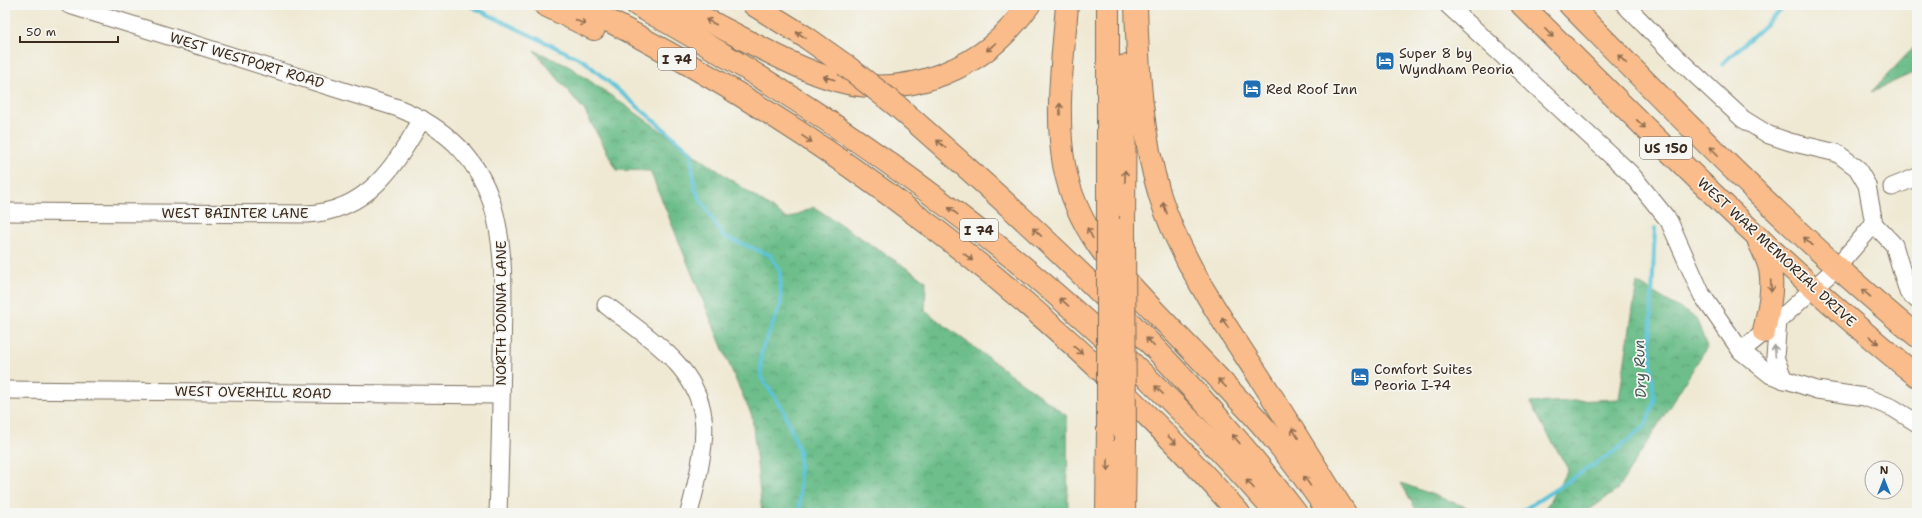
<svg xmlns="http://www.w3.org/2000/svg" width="1922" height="518" font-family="'Shantell Sans',sans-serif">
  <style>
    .forest { fill: url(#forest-crowns); stroke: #547454 }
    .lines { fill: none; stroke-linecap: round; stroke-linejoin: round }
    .stream { stroke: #5bc3d8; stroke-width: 4 }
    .minor-casing { stroke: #7a6d5d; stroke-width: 19 }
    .highway-casing { stroke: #7a6d5d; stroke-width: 24 }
    .minor { stroke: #fff; stroke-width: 17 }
    .highway { stroke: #f9bc8a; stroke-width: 22 }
    .highway-bridge-casing { stroke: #7a6d5d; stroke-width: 24; stroke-linecap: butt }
    .highway-bridge { stroke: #f9bc8a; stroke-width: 22 }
    .oneway { stroke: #906c4f }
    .oneway2 { stroke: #a79f9a }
    .labels { text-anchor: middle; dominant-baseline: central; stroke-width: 3.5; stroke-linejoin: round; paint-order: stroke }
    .shield { fill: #f6f6f2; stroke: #73675e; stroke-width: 1 }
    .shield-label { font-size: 13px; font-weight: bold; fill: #3b2a1e }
    .poi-label { font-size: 14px; fill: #3b2a1e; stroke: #f6f6f2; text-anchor: start }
    .street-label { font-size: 14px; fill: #3b2a1e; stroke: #f6f6f2 }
    .water-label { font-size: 15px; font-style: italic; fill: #455856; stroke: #f6f6f2 }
  </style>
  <defs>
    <pattern id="forest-crowns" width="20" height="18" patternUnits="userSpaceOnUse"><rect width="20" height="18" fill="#6dbe8b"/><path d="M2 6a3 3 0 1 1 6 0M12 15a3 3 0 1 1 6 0" fill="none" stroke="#5b9b71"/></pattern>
  </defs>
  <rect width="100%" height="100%" fill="#f6f6f2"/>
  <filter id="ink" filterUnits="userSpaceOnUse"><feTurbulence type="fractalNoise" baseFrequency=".025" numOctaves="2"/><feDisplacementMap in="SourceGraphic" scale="8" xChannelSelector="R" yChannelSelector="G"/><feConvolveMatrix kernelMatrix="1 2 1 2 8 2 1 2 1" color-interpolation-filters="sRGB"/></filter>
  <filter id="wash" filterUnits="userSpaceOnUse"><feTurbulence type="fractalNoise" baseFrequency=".012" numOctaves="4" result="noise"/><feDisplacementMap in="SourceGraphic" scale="16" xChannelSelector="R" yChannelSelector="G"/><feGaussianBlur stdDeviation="0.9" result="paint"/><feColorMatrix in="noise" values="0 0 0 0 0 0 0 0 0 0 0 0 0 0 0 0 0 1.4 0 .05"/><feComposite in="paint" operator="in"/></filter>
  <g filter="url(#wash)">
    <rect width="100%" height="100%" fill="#efe9d3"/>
    <!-- forest -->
    <g class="forest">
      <path d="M1917,44v27l-46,21z"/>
      <path d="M534,50l36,17 217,152 27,-12 112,74 -1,30 142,105 1,97h-306l-10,-97 -18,-40 -84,-205 -33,-1 -33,-60z"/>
      <path d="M1637,283l59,35 11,29 -90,143 -32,23h-42l25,-44 -38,-66 89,-4z"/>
      <path d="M1401,483l81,30h-64z"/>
    </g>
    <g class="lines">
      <!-- stream -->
      <g class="stream">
        <path d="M468,5l116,56 107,91 4,38 28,46 47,19 10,15 1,35 -20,47v25l22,32 16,41 1,63"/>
        <path d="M1722,64l65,-59"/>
        <path d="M1519,513l96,-62 30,-25 9,-23 -4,-61 5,-114"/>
      </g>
    </g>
  </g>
  <g filter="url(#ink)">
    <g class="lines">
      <!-- minor casing -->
      <g class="minor-casing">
        <g id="minor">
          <path d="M69,5l329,103c115,47 106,142 104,247 -1,53 -2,105 -4,158"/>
          <path d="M1448,5l183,169 38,47 33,74 39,56 30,24 46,15 48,7 28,11 24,15"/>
          <path d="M1625,5l50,51 68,63 26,16 21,7 47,11 20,15 10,17 7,39 20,21 14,47 9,8"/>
          <path d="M1892,187l25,-10"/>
          <path d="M5,212l302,2c61,-3 88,-48 115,-95"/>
          <path d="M606,305c37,29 91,60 97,112 4,26 -7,70 -14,96"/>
          <path d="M1778,321l-3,36 9,23"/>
          <path d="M1741,351l37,-30 58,-53 38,-44"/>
          <path d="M5,390l496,5"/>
        </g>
      </g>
      <!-- highway casing -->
      <g class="highway-casing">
        <g id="highway">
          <path d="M545,5l49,24"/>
          <path d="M578,5c249,124 477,300 661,508"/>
          <path d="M637,5c240,132 458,301 639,508"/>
          <path d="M678,5c27,14 54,28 81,42 63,32 112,55 184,27 38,-15 62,-36 86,-69"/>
          <path d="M754,5l53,33 38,27"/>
          <path d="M1067,5c-4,53 -12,108 -3,160 12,63 49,102 91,147 28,29 56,58 84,88 34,35 63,73 90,113"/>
          <path d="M1108,5v211"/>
          <path d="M1136,5c2,65 5,129 24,191 22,67 62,124 100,182 29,45 56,90 85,135"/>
          <path d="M1522,5c128,127 254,258 395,371"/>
          <path d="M1570,5c112,114 223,229 347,331"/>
          <path d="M897,106c143,125 284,255 399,407"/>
          <path d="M1124,229l1,-163"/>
          <path d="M1759,242c4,8 9,18 11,27 4,21 -2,42 -6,63"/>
          <path d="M1107,513l1,-87"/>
          <path d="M1124,513l1,-72"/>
        </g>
      </g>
      <!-- minor -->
      <use href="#minor" class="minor"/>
      <!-- highway -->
      <use href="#highway" class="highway"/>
      <!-- highway-bridge casing -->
      <g class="highway-bridge-casing">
        <g id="highway-bridge">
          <path d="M845,65l52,41"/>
          <path d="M1108,216v210"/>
          <path d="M1124,229l1,212"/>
        </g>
      </g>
      <!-- highway-bridge -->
      <use href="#highway-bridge" class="highway-bridge"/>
    </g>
    <!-- one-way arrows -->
    <defs><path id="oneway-shaft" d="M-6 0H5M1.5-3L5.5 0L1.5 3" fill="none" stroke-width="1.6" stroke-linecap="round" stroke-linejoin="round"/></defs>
    <g class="oneway">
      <use href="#oneway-shaft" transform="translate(580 22) rotate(26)"/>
      <use href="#oneway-shaft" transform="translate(711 22) rotate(-153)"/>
      <use href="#oneway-shaft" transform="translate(1549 33) rotate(45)"/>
      <use href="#oneway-shaft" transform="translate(801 35) rotate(-147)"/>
      <use href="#oneway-shaft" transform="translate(991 47) rotate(139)"/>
      <use href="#oneway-shaft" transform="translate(1622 59) rotate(-134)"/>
      <use href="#oneway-shaft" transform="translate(829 78) rotate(-164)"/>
      <use href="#oneway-shaft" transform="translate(1060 109) rotate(-90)"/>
      <use href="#oneway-shaft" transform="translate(1641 124) rotate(44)"/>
      <use href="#oneway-shaft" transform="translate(807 139) rotate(34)"/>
      <use href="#oneway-shaft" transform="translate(941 144) rotate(-139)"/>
      <use href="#oneway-shaft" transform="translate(1714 151) rotate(-135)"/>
      <use href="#oneway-shaft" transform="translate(1125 176) rotate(-90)"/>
      <use href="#oneway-shaft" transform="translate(1165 208) rotate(-110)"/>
      <use href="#oneway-shaft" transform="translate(953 211) rotate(-143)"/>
      <use href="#oneway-shaft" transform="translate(1037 232) rotate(-137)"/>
      <use href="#oneway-shaft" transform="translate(1090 233) rotate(-118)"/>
      <use href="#oneway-shaft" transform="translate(1808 241) rotate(-137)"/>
      <use href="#oneway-shaft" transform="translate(968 257) rotate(39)"/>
      <use href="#oneway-shaft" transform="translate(1771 286) rotate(87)"/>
      <use href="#oneway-shaft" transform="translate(1866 293) rotate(-140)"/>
      <use href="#oneway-shaft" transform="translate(1064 302) rotate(-139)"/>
      <use href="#oneway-shaft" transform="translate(1225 323) rotate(-123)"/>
      <use href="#oneway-shaft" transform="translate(1874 340) rotate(40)"/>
      <use href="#oneway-shaft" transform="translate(1150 342) rotate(-134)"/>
      <use href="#oneway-shaft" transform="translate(1078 350) rotate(42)"/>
      <use href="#oneway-shaft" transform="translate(1222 383) rotate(-135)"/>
      <use href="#oneway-shaft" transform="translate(1159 390) rotate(-135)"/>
      <use href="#oneway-shaft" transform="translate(1295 433) rotate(-122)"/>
      <use href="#oneway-shaft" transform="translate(1236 439) rotate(-130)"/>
      <use href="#oneway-shaft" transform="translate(1172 440) rotate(45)"/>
      <use href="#oneway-shaft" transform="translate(1108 465) rotate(90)"/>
      <use href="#oneway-shaft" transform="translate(1307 481) rotate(-125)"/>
      <use href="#oneway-shaft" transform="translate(1250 484) rotate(-132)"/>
    </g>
    <use class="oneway2" href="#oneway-shaft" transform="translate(1775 351) rotate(-94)"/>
  </g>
  <!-- icons -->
  <defs>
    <g id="hotel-square" transform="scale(1)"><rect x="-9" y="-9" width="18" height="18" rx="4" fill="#1f6fb2" stroke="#f6f6f2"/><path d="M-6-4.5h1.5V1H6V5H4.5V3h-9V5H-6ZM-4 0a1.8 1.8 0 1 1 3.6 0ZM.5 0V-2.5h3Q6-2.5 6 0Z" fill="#fff"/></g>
  </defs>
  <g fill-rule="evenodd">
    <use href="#hotel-square" x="1385" y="61"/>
    <use href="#hotel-square" x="1252" y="89"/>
    <use href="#hotel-square" x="1360" y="377"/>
  </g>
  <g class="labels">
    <!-- shield labels -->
    <g class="shield">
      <rect x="658" y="48" width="38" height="22" rx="3"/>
      <rect x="1640" y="137" width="52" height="22" rx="3"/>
      <rect x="960" y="219" width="38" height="22" rx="3"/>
    </g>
    <g class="shield-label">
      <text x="677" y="59">I 74</text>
      <text x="1666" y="148">US 150</text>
      <text x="979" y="230">I 74</text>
    </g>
    <!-- poi labels -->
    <g class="poi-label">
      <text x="1399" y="53">Super 8 by<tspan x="1399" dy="16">Wyndham Peoria</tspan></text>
      <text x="1266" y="89">Red Roof Inn</text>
      <text x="1374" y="369">Comfort Suites<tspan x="1374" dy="16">Peoria I-74</tspan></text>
    </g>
    <!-- street labels -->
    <g class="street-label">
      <text transform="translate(247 60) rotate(17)">WEST WESTPORT ROAD</text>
      <text x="235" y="213">WEST BAINTER LANE</text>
      <text transform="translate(1777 252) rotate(43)">WEST WAR MEMORIAL DRIVE</text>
      <text transform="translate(501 313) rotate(-90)">NORTH DONNA LANE</text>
      <text transform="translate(253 392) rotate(1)">WEST OVERHILL ROAD</text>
    </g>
    <!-- water labels -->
    <g class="water-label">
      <text transform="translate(1640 369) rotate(-92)">Dry Run</text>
    </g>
  </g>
  <!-- margin -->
  <rect width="1922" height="518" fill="none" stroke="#f6f6f2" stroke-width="20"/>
  <!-- north arrow -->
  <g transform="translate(1884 480)"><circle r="19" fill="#f6f6f2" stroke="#aba49d"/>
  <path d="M0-3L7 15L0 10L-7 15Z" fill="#1f6fb2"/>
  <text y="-6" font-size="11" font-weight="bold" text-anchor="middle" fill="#3b2a1e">N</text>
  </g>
  <!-- scale -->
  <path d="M20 36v6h98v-6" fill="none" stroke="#3b2a1e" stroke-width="2"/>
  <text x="26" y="36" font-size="12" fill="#3b2a1e" stroke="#f6f6f2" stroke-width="3" paint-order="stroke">50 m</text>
</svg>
